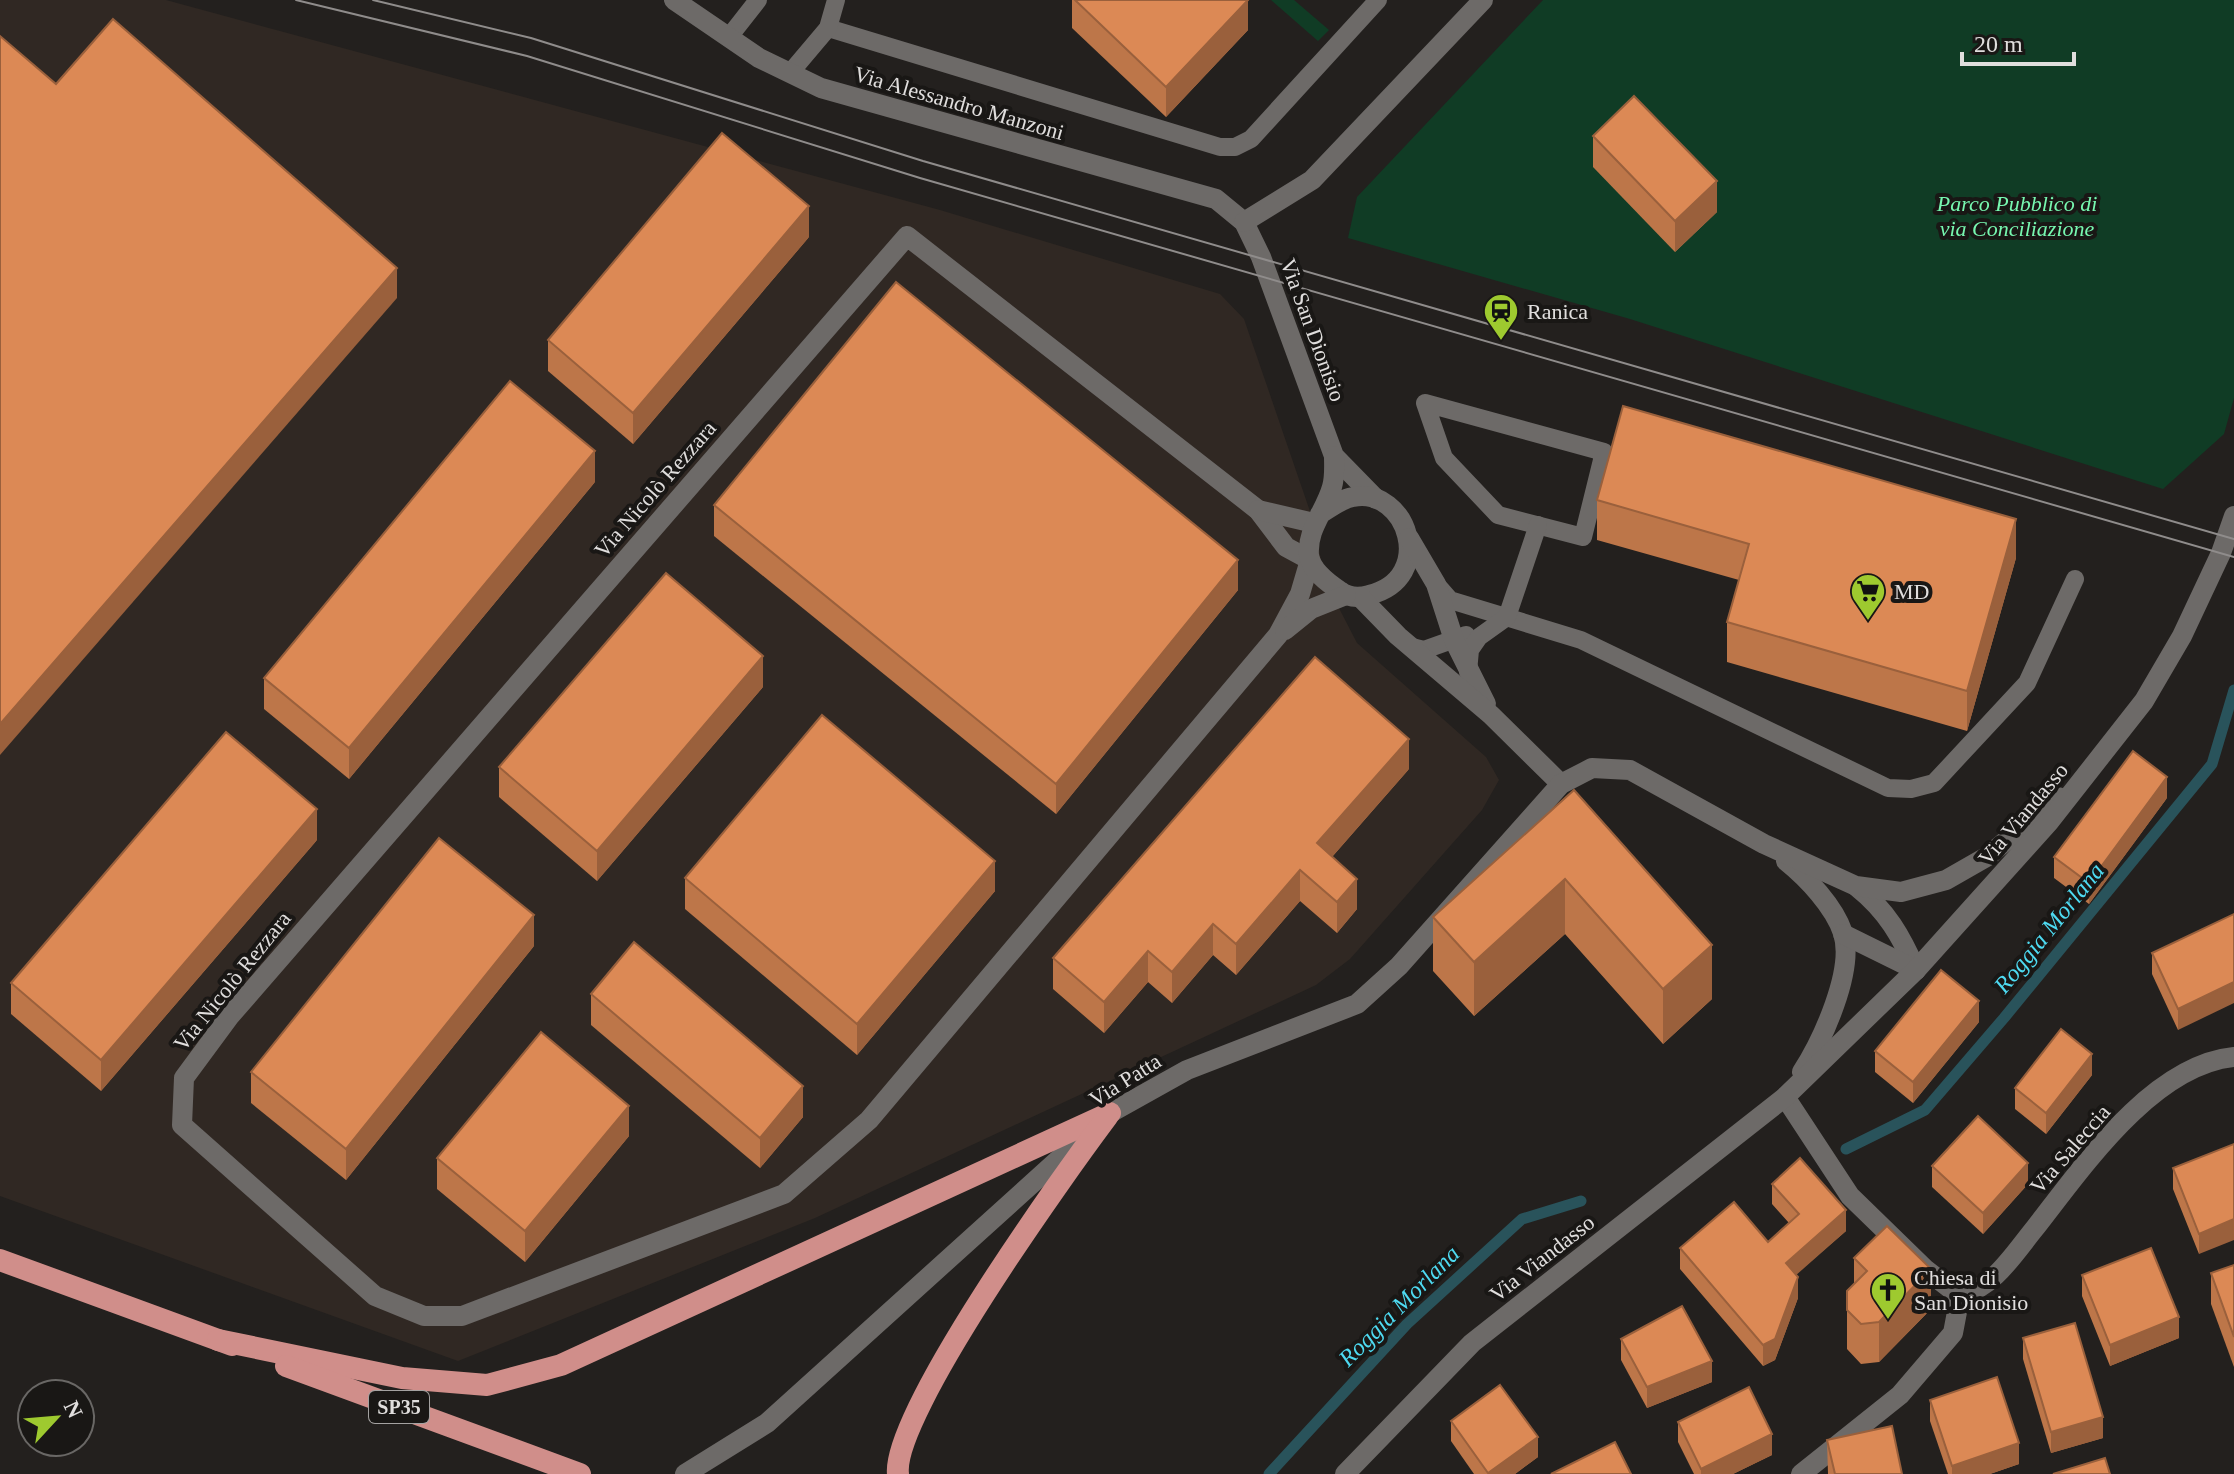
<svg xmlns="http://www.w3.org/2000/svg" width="2234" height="1474" font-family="Georgia,serif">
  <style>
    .built { fill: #302823 }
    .green { fill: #103c25 }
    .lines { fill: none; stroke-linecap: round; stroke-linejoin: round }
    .stream { stroke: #29535b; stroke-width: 11 }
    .service { stroke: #6d6a68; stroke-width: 18 }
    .minor { stroke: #6d6a68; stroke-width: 20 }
    .tertiary { stroke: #6d6a68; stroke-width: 20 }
    .trunk { stroke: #d08e8a; stroke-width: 22 }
    .tram { stroke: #8f8c8b; stroke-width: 2 }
    .wall { fill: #bd7649 }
    .shaded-wall { fill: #9a603c }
    .building { fill: #dc8955; stroke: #9a603c; stroke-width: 2 }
    .labels { text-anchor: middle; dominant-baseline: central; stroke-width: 8; stroke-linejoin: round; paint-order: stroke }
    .shield { fill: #191715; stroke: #a4a2a1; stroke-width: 2 }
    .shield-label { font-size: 20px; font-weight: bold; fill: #e0dedd }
    .street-label { font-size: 22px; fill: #e0dedd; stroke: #191715 }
    .park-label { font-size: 22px; font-style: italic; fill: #77f7b0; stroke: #191715 }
    .poi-label { font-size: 22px; fill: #e0dedd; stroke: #191715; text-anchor: start }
    .water-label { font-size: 24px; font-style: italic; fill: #4edaf1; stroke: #191715 }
  </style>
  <rect width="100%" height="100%" fill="#23201e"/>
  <!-- built -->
  <path class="built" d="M0,0h166l774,210 280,84 24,25 70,204 11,58 32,62 129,114 13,23 -17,30 -132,149 -34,26 -501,233 -357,143 -458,-165z"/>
  <!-- green -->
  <g class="green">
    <path d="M1271,0h23l35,30 -11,11z"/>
    <path d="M1543,0h691v398l-10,36 -61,55 -533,-170 -282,-81 9,-41z"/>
  </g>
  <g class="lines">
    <!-- stream -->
    <g class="stream">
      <path d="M1846,1149l79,-39 79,-92 208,-254 22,-74"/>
      <path d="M1269,1474l138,-150 115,-105 59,-18"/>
    </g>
    <!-- service -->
    <g class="service">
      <path d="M828,28l392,119h15l16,-8 127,-139"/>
      <path d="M729,37l29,-37"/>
      <path d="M790,73l38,-45 8,-28"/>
      <path d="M1425,403l179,49 -21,85 -85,-22 -54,-57z"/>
      <path d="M1436,584l14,16 131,40 307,148 23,1 23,-6 93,-100 48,-104"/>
      <path d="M1412,647l12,3 42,-15"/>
      <path d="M1468,672l2,-22 9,-13 28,-20 31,-92"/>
    </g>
    <!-- minor -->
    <g class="minor">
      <path d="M674,0l85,58 62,30 395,111 28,23 17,35 73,199 42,43"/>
      <path d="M1244,222l68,-42 171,-180"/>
      <path d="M907,236l351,274 28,37 24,13 -10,34 -22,41 -409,485 -85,74 -322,122h-38l-49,-20 -193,-171 2,-47 45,-61z"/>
      <path d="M1258,510l56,13"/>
      <path d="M1320,514c10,-6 21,-15 33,-17 54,-11 85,81 16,98 -10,3 -20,3 -29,-4 -12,-8 -29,-20 -31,-36 -2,-27 16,-43 23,-68 3,-10 2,-21 2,-31"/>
      <path d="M1409,538l27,46 18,56 32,64"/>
      <path d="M1360,597l38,39 93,79 70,69"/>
      <path d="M1285,630l26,-21 35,-14"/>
      <path d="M1785,1097l65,99 75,73 35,27"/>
      <path d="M1960,1296c34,-9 53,-41 75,-68 47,-60 117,-163 199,-171"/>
      <path d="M685,1474l82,-51 322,-291"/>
      <path d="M1801,1474l99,-79 53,-62 7,-37"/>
    </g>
    <!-- tertiary -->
    <g class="tertiary">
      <path d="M1786,861c21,17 48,45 57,72 12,37 -21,108 -41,139"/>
      <path d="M1857,887c30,24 44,49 59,83"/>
      <path d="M1843,934l73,36"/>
      <path d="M1110,1113l77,-43 170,-66 42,-38 162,-182 31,-16 38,2 134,74 92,42 45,6 45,-12 42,-24 70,-59"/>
      <path d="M1345,1474l127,-131 313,-246 131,-127 133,-148 95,-121 38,-65 39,-83 13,-37"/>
    </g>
    <!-- trunk -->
    <g class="trunk">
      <path d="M0,1260l232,85"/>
      <path d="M218,1340l184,38 85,7 74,-20 549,-252"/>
      <path d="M286,1366l294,108"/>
      <path d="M898,1474c-7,-59 167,-301 209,-357"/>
    </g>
    <!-- tram -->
    <g class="tram">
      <path d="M296,0l231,56 393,122 1314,379"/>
      <path d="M373,0l158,38 392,123 1311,378"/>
    </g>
  </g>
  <!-- wall -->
  <g class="wall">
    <path d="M1072,0h176v30l-82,87 -94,-89z"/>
    <path d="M1593,136l124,76 -42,40 -82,-85z"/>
    <path d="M809,237l-176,207 -85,-73v-31z"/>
    <path d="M595,482l-246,297 -85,-70v-31z"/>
    <path d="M1597,500l419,58 -49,173 -240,-69v-40l12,-42 -142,-40z"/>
    <path d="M714,505l524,85 -182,224 -342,-278z"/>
    <path d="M763,687l-166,194 -98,-84v-30z"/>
    <path d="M1409,769l-77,88 25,52 -20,24 -37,-32 -64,74 -23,-20 -41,48 -24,-21 -44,51 -51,-44v-31z"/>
    <path d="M1574,790l138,209 -49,45 -98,-110 -91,82 -41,-45v-54z"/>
    <path d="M2167,798l-78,106 -35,-26v-21z"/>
    <path d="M317,840l-216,251 -90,-77v-31z"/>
    <path d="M685,878l310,13 -138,164 -172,-146z"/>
    <path d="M2234,914l-56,116 -26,-56v-21z"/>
    <path d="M534,946l-188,234 -95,-77v-31z"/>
    <path d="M591,994l212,123 -43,51 -169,-143z"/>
    <path d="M1979,1022l-66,81 -38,-31v-21z"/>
    <path d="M2092,1075l-46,59 -31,-25v-21z"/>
    <path d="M629,1136l-104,126 -88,-73v-31z"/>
    <path d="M2234,1145l-35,109 -26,-65v-21z"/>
    <path d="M1932,1166l96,18 -45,50 -51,-47z"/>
    <path d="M1772,1184l74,47 -50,43 2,24 -23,62 -12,6 -83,-97v-21l88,-6 21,-19 -17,-19z"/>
    <path d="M1854,1258l77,51 -52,53 -18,2 -14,-15v-58l7,-7z"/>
    <path d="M2234,1265v102l-23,-63v-31z"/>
    <path d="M2082,1275l97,63 -69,28 -28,-70z"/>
    <path d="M2023,1338l80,100 -52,15 -28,-94z"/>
    <path d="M1621,1339l91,43 -65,26 -26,-48z"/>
    <path d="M1930,1400l89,64 -29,10h-42l-18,-53z"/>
    <path d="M1451,1421l87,36 -23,17h-41l-23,-33z"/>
    <path d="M1678,1422l94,33 -39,19h-39l-16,-32z"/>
    <path d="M1827,1440l75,34h-74z"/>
  </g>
  <!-- shaded-wall -->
  <g class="shaded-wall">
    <path d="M1248,0v30l-82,87v-30z"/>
    <path d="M1717,181v31l-42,40v-31z"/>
    <path d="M809,206v31l-176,207v-31z"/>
    <path d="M397,268v30l-397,457v-31z"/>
    <path d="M595,451v31l-246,297v-31z"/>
    <path d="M2016,519v39l-49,173v-40z"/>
    <path d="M1238,560v30l-182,224v-30z"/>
    <path d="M763,656v31l-166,194v-30z"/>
    <path d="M1409,739v30l-92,105v-31z"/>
    <path d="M2167,777v21l-78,106v-21z"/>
    <path d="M317,809v31l-216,251v-31z"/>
    <path d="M995,861v30l-138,164v-31z"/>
    <path d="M1300,870v31l-64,74v-31z"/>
    <path d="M1357,879v30l-20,24v-31z"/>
    <path d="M1565,879v55l-91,82v-54z"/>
    <path d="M534,915v31l-188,234v-31z"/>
    <path d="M1213,924v31l-41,48v-31z"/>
    <path d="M1712,945v54l-49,45v-55z"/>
    <path d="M1148,951v31l-44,51v-31z"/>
    <path d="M2234,982v21l-56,27v-21z"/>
    <path d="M1979,1001v21l-66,81v-21z"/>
    <path d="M2092,1054v21l-46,59v-21z"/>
    <path d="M803,1086v31l-43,51v-30z"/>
    <path d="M629,1106v30l-104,126v-31z"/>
    <path d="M2028,1163v21l-45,50v-21z"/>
    <path d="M1846,1210v21l-60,53v-21z"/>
    <path d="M2234,1219v21l-35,14v-20z"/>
    <path d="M1931,1269v40l-52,53v-40z"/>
    <path d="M1798,1277v21l-23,62 -12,6v-21z"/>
    <path d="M2179,1317v21l-69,28v-21z"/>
    <path d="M1712,1361v21l-65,26v-21z"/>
    <path d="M2103,1417v21l-52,15v-21z"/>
    <path d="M1772,1434v21l-39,19h-32v-5z"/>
    <path d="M1538,1437v20l-23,17h-27v-1z"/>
    <path d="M2019,1443v21l-29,10h-38v-8z"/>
  </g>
  <!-- building -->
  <g class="building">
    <path d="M1075,0h173l-82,87z"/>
    <path d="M113,19l284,249 -397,456v-688l56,48z"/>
    <path d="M1634,96l83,85 -42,40 -82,-85z"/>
    <path d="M722,133l87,73 -176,207 -85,-73z"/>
    <path d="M896,282l342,278 -182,224 -342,-279z"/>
    <path d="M510,381l85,70 -246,297 -85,-70z"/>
    <path d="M1623,406l393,113 -49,172 -240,-69 22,-78 -152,-44z"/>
    <path d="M666,573l97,83 -166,195 -98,-84z"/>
    <path d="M1315,657l94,82 -92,104 40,36 -20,23 -37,-32 -64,74 -23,-20 -41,48 -24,-21 -44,51 -51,-44z"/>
    <path d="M822,715l173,146 -138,163 -172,-146z"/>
    <path d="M226,732l91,77 -216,251 -90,-77z"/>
    <path d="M2133,751l34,26 -78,106 -35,-26z"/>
    <path d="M1574,790l138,155 -49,44 -98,-110 -91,83 -41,-45z"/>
    <path d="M439,838l95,77 -188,234 -95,-77z"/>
    <path d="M2234,914v68l-56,27 -26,-56z"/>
    <path d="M634,942l169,144 -43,52 -169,-144z"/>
    <path d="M1941,970l38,31 -66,81 -38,-31z"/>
    <path d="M2061,1029l31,25 -46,59 -31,-25z"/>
    <path d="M541,1032l88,74 -104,125 -88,-73z"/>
    <path d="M1978,1116l50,47 -45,50 -51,-47z"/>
    <path d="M2234,1144v75l-35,15 -26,-66z"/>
    <path d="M1800,1158l46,52 -60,53 12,14 -23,62 -12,6 -83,-97 54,-46 34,40 31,-28 -27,-30z"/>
    <path d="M1887,1226l44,43 -52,53 -18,2 -14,-14v-19l20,-20 -13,-13z"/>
    <path d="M2151,1248l28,69 -69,28 -28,-70z"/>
    <path d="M2234,1265v72l-23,-64z"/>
    <path d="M1682,1306l30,55 -65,26 -26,-48z"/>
    <path d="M2075,1323l28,94 -52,15 -28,-94z"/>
    <path d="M1997,1377l22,66 -67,23 -22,-66z"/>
    <path d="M1500,1385l38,52 -50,36 -37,-52z"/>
    <path d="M1749,1387l23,47 -71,35 -23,-47z"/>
    <path d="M1892,1426l10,48h-67l-8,-34z"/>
    <path d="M1615,1442l16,32h-80z"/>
    <path d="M2105,1458l5,16h-57z"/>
  </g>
  <!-- icons -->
  <defs>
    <g id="station-pin" transform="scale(1.8)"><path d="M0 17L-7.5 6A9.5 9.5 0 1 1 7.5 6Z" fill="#9eca2f" stroke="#191715"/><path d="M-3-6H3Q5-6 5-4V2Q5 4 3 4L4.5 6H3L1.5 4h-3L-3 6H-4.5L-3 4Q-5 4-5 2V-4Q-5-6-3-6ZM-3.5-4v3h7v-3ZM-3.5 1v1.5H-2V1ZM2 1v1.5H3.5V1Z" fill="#111"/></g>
    <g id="supermarket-pin" transform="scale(1.8)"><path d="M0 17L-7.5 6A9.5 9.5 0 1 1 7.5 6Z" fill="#9eca2f" stroke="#191715"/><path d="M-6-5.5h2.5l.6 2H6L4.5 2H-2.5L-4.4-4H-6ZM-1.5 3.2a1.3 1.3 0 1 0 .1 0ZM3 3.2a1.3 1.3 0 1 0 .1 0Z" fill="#111"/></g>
    <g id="church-pin" transform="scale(1.8)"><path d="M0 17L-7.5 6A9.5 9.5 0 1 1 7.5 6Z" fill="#9eca2f" stroke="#191715"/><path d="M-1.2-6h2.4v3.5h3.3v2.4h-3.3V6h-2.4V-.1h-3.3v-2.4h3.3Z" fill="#111"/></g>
  </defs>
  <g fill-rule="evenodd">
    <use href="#station-pin" x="1501" y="311"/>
    <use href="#supermarket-pin" x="1868" y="591"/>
    <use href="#church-pin" x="1888" y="1290"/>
  </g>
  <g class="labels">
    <!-- shield labels -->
    <rect class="shield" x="369" y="1391" width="60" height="32" rx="6"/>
    <g class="shield-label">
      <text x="399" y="1407">SP35</text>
    </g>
    <!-- street labels -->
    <g class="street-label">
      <text transform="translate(959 103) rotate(16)">Via Alessandro Manzoni</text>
      <text transform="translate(1313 330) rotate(70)">Via San Dionisio</text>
      <text transform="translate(655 489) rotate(-49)">Via Nicolò Rezzara</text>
      <text transform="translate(2023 814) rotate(-50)">Via Viandasso</text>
      <text transform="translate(232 981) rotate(-51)">Via Nicolò Rezzara</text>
      <text transform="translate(1125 1080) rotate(-32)">Via Patta</text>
      <text transform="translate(2070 1149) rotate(-49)">Via Saleccia</text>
      <text transform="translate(1542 1258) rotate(-38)">Via Viandasso</text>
    </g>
    <!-- park labels -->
    <g class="park-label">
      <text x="2017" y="203">Parco Pubblico di<tspan x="2017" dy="25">via Conciliazione</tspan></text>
    </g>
    <!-- poi labels -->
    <g class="poi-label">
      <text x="1527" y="311">Ranica</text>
      <text x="1894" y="591">MD</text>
      <text x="1914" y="1277">Chiesa di<tspan x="1914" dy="25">San Dionisio</tspan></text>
    </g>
    <!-- water labels -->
    <g class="water-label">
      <text transform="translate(2049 928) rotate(-51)">Roggia Morlana</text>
      <text transform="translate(1399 1306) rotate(-45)">Roggia Morlana</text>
    </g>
  </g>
  <!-- north arrow -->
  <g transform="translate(56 1418) rotate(64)"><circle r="38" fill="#191715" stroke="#696765" stroke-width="2"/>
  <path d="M0-6L14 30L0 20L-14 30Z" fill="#9eca2f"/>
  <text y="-12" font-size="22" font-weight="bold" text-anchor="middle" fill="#e0dedd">N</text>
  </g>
  <!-- scale -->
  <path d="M1962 52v12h112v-12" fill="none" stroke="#e0dedd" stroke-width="4"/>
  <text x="1974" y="52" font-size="24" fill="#e0dedd" stroke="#191715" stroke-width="6" paint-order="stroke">20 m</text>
</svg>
